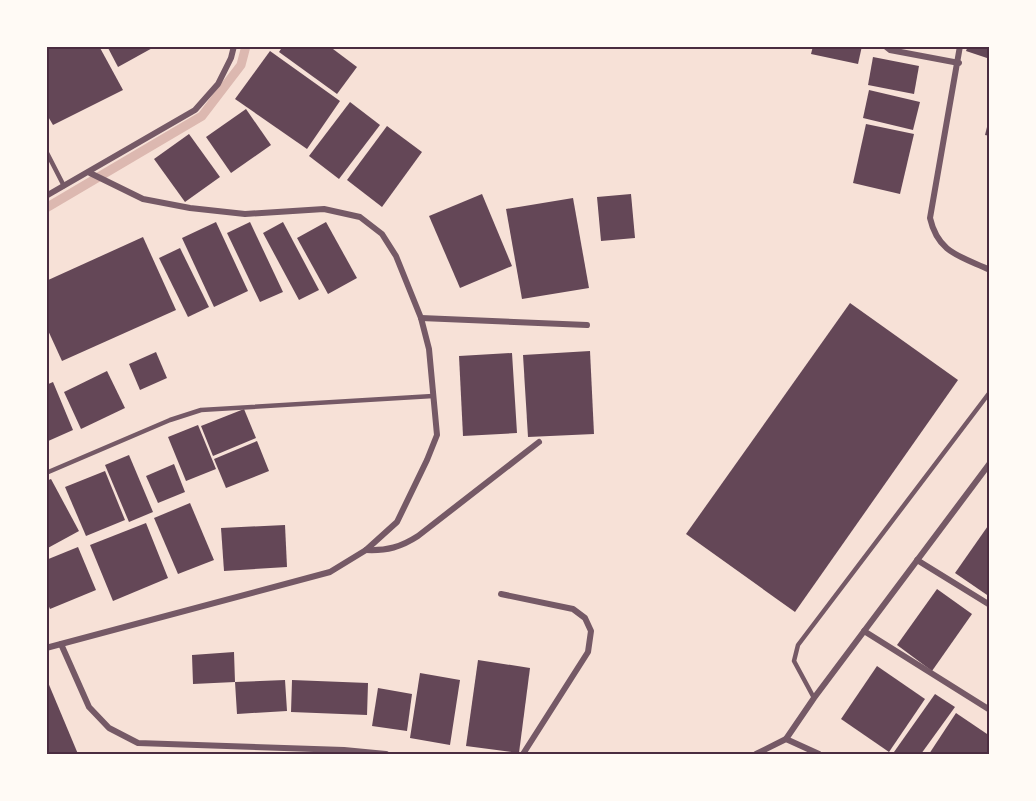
<svg xmlns="http://www.w3.org/2000/svg" width="1036" height="801" font-family="Barlow,sans-serif">
  <style>
    .lines { fill: none; stroke-linecap: round; stroke-linejoin: round }
    .stream { stroke: #dcb8b0; stroke-width: 9 }
    .building { fill: #644757 }
    .service { stroke: #755966; stroke-width: 4.5 }
    .minor { stroke: #755966; stroke-width: 6 }
    .neatline { fill: none; stroke: #4a2c40; stroke-width: 2 }
  </style>
  <rect width="100%" height="100%" fill="#f7e1d7"/>
  <g class="lines">
    <!-- stream -->
    <path class="stream" d="M46,208l156,-92 39,-51 5,-19"/>
  </g>
  <!-- building -->
  <g class="building">
    <path d="M46,46h53l24,44 -70,35 -7,-12z"/>
    <path d="M107,46h49l-38,21z"/>
    <path d="M283,46h46l28,21 -20,27 -58,-42z"/>
    <path d="M813,46h49l-4,18 -47,-10z"/>
    <path d="M968,46h22v13l-24,-8z"/>
    <path d="M270,51l70,50 -33,48 -72,-50z"/>
    <path d="M873,57l46,9 -5,28 -46,-9z"/>
    <path d="M869,90l51,12 -7,28 -50,-12z"/>
    <path d="M350,102l30,23 -41,54 -30,-23z"/>
    <path d="M246,109l25,36 -40,28 -25,-36z"/>
    <path d="M989,119h1v17l-5,-1z"/>
    <path d="M866,124l48,10 -14,60 -47,-11z"/>
    <path d="M387,126l35,26 -40,55 -35,-27z"/>
    <path d="M189,134l31,43 -35,25 -31,-43z"/>
    <path d="M482,194l30,72 -52,22 -31,-72z"/>
    <path d="M631,194l4,44 -34,3 -4,-44z"/>
    <path d="M573,198l16,90 -67,11 -16,-90z"/>
    <path d="M216,222l32,69 -34,16 -32,-69z"/>
    <path d="M250,222l33,70 -23,10 -33,-69z"/>
    <path d="M283,222l36,68 -20,10 -36,-67z"/>
    <path d="M326,222l31,56 -29,16 -31,-56z"/>
    <path d="M143,237l33,73 -114,51 -16,-35v-45z"/>
    <path d="M180,248l29,59 -21,10 -29,-59z"/>
    <path d="M850,303l108,77 -163,232 -109,-78z"/>
    <path d="M590,351l4,83 -66,3 -5,-82z"/>
    <path d="M156,352l11,26 -27,12 -11,-26z"/>
    <path d="M512,353l5,80 -54,3 -4,-80z"/>
    <path d="M107,371l18,37 -44,21 -17,-37z"/>
    <path d="M53,382l20,48 -27,12v-57z"/>
    <path d="M244,409l12,29 -43,18 -12,-30z"/>
    <path d="M198,425l18,44 -30,12 -18,-44z"/>
    <path d="M257,441l12,30 -43,17 -12,-29z"/>
    <path d="M129,455l24,57 -24,10 -24,-57z"/>
    <path d="M174,464l11,28 -27,11 -12,-27z"/>
    <path d="M105,471l20,49 -39,16 -21,-49z"/>
    <path d="M51,479l28,52 -33,18v-68z"/>
    <path d="M190,503l24,57 -36,14 -24,-56z"/>
    <path d="M146,523l22,55 -55,23 -23,-56z"/>
    <path d="M990,523v74l-35,-24z"/>
    <path d="M285,525l2,42 -63,4 -3,-43z"/>
    <path d="M78,547l18,43 -46,19 -4,-9v-40z"/>
    <path d="M937,589l35,25 -40,57 -35,-26z"/>
    <path d="M234,652l1,30 50,-2 2,31 -50,3 -2,-32 -42,2 -1,-29z"/>
    <path d="M478,660l52,8 -11,85 -53,-7z"/>
    <path d="M877,666l48,33 -36,53 -48,-33z"/>
    <path d="M420,673l40,7 -10,65 -40,-7z"/>
    <path d="M46,680h1l31,74h-32z"/>
    <path d="M292,680l76,3 -1,32 -76,-3z"/>
    <path d="M378,688l34,6 -5,37 -35,-5z"/>
    <path d="M935,694l20,13 -34,47h-23l-4,-2z"/>
    <path d="M956,713l34,23 -1,18h-60z"/>
  </g>
  <g class="lines">
    <!-- service -->
    <g class="service">
      <path d="M46,151l18,35"/>
      <path d="M46,473l124,-53 31,-10 232,-14"/>
      <path d="M814,698l-20,-37 4,-16 192,-253"/>
    </g>
    <!-- minor -->
    <g class="minor">
      <path d="M885,46l5,4 69,13"/>
      <path d="M960,46l-30,172c8,35 30,38 60,52"/>
      <path d="M46,196l149,-86 23,-26 13,-26 3,-12"/>
      <path d="M421,318l166,7"/>
      <path d="M366,550c21,1 35,-3 52,-14l121,-94"/>
      <path d="M917,560l73,45"/>
      <path d="M501,594l72,15 12,9 6,13 -3,21 -65,102"/>
      <path d="M864,631l126,79"/>
      <path d="M61,644l28,63 20,21 29,15 206,7 42,4"/>
      <path d="M46,648l284,-76 36,-22 31,-28 30,-62 10,-25 -8,-86 -8,-31 -25,-62 -14,-22 -22,-17 -36,-8 -79,5 -55,-6 -47,-9 -53,-26"/>
      <path d="M786,739l28,-41 176,-235"/>
      <path d="M756,754l30,-15 33,15"/>
    </g>
  </g>
  <!-- border -->
  <rect width="1036" height="801" fill="none" stroke="#fffaf5" stroke-width="96"/>
  <rect x="48" y="48" width="940" height="705" class="neatline"/>
</svg>
